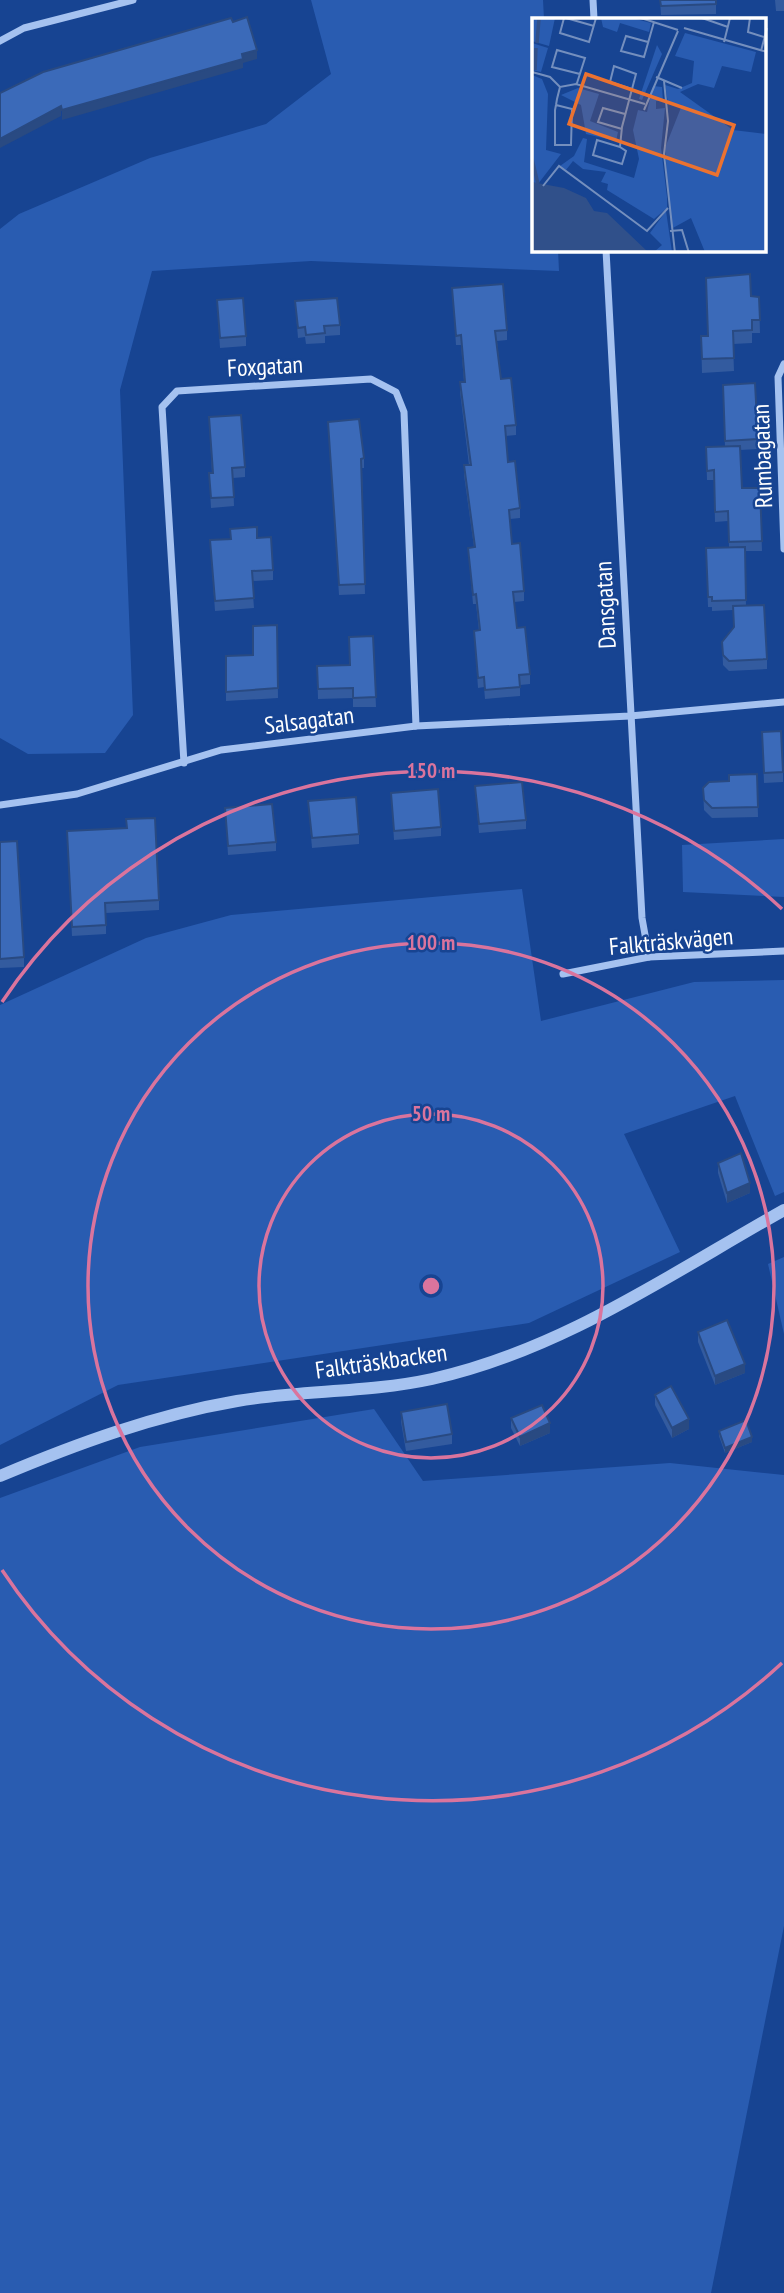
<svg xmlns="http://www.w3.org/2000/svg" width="784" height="2293" font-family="'PT Sans Narrow',sans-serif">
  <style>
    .green { fill: #295cb1 }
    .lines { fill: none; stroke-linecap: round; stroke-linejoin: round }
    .minor { stroke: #a5c2f0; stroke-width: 7 }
    .tertiary { stroke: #a5c2f0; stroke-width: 12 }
    .wall { fill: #335b9f }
    .shaded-wall { fill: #294a82 }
    .building { fill: #3b6ab9; stroke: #294a82; stroke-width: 2 }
    .ring { fill: none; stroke: #da749d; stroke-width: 3.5 }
    .labels { text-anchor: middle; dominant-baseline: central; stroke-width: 5; stroke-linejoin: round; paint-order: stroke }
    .street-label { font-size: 24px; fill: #fff; stroke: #174492 }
    .inset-river { fill: none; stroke: #30508a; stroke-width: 3.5 }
    .inset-road { fill: none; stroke: #748fbe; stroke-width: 2 }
    .view { fill: #eb7230; fill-opacity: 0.15; stroke: #eb7230; stroke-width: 3.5 }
    .inset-edge { fill: none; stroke: #fff; stroke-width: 3.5 }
    .centre { fill: #da749d; stroke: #174492; stroke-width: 3.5 }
    .ring-label { font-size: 21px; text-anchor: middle; font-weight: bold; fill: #da749d; stroke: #174492; stroke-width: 5; stroke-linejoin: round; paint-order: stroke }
  </style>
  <rect width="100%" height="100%" fill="#174492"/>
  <!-- green -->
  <g class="green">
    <path d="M311,0h232l1,19h-10v231h24l1,21 -248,-10 -159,10 -32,119 13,325 -28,38 -77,1 -28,-16v-509l19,-15 131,-56 116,-34 65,-50z"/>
    <path d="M784,839v58l-101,-5 -1,-47z"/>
    <path d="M522,889l19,132 153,-39 90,-2v212l-9,4 -40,-100 -111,38 56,118 -151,71 -411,62 -118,60v-440l146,-67 85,-23z"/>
    <path d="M784,1257v77l-16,-70z"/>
    <path d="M374,1409l49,72 247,-18 114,12v451l-73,367h-711v-795l140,-51z"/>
  </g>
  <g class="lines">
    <!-- minor -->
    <g class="minor">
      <path d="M593,0l1,19"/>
      <path d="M0,41l24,-13 109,-28"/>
      <path d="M606,250l36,668 7,39"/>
      <path d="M784,364l-6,13 6,172"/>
      <path d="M184,763l-22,-356 15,-16 194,-12 25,13 8,20 12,314"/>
      <path d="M0,805l77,-11 144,-44 195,-24 214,-10 154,-14"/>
      <path d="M563,974l86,-17 135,-6"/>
    </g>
    <!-- tertiary -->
    <path class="tertiary" d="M0,1476c76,-32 155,-61 237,-75 64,-11 131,-8 195,-22 130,-29 238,-105 352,-169"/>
  </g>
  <!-- wall -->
  <g class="wall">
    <path d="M660,0h56v14l-55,1z"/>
    <path d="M775,0h9v11h-8z"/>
    <path d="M706,278l45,18 8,1 1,36h-8v10l-19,1 1,27 -32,2 -1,-37h7z"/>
    <path d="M452,288l55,42v10l-10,1 4,38 15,46v10l-10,1 2,26 12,46v10l-10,1 2,25 12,47v10l-10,1 3,26 13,46v10l-10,1v11l-35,3 -1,-12 -6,1 -4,-57h5l-3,-27h-3l-5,-56 6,-1 -10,-72v-10h5l-9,-73v-10h4l-3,-37h-5z"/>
    <path d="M217,300l29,36v10l-26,2z"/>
    <path d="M295,301l45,24v10l-15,1v7l-19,1 -1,-7 -7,1z"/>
    <path d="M755,383l3,66 -18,1 2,38h18l2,63h-17l1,55 21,53v10l-38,2 -6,-6 -1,-23 12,-14 -1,-18 -21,1v-4h-4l-2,-59 23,-1 -1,-26 -13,1 -1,-42h-7l-1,-33h19l-2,-62z"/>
    <path d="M209,417l36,50v10l-12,1 1,28 -23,2 -2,-35h3z"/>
    <path d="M328,422l36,36v10h-2l3,126 -26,1z"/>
    <path d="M230,529l27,9 16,32v10l-21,1 2,27 -39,3 -5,-71 20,-1z"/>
    <path d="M277,625l1,73 -52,3v-45l27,-1z"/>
    <path d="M373,636l3,71h-23v-9l-35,1 -1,-33 33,-1z"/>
    <path d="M762,732l21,40v10l-19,1z"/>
    <path d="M757,774l1,43 -46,1 -8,-8 -1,-22z"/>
    <path d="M475,786l51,34v9l-47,4z"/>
    <path d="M391,793l50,34v9l-47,4z"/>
    <path d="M308,801l51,33v10l-47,4z"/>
    <path d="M225,808l51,34v9l-48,4z"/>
    <path d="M67,831l92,69v10l-53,3v21l-34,2z"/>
    <path d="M0,842l24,115v10l-24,1z"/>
    <path d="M718,1163l32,30 -23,10 -9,-30z"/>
    <path d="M698,1332l47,41 -30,12 -17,-43z"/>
    <path d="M655,1395l34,34 -17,9 -17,-33z"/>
    <path d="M401,1412l51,22v10l-46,7 -5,-29z"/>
    <path d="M511,1418l39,15 -30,13 -9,-18z"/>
    <path d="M719,1431l33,11 -27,11 -6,-17z"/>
  </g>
  <!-- shaded-wall -->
  <g class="shaded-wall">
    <path d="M257,50v9l-14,4v5l-181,52v-10z"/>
    <path d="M61,106v10l-61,32v-9z"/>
    <path d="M750,1183v10l-23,10v-10z"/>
    <path d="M745,1364v9l-30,12v-9z"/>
    <path d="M689,1419v10l-17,9v-10z"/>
    <path d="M550,1423v10l-30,13v-9z"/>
    <path d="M752,1437v5l-27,11v-5z"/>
  </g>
  <!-- building -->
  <g class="building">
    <path d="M660,0h56v4l-55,2z"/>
    <path d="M247,17l10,33 -15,4 1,5 -181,51 -1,-4 -61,33v-46l43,-21 188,-54 2,4z"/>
    <path d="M750,274l1,22 8,1 1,23h-8v10l-19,1 1,27 -32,1 -1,-23h7l-2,-58z"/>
    <path d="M503,284l4,46 -12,1 6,48 10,-1 5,47 -11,1 3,36 7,-1 5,47 -11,2 3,34 8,-1 4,48 -11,1 4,36 8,-1 5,47 -11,1 1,12 -35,3 -1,-13 -6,1 -4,-47 6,-1 -4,-36 -3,1 -5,-47 7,-1 -11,-82h7l-11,-83h5l-4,-47 -5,1 -4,-48z"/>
    <path d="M243,298l3,38 -26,2 -3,-38z"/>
    <path d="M337,298l3,27 -16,1 1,7 -19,2 -1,-8 -7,1 -3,-27z"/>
    <path d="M755,383l3,56 -33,2 -2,-56z"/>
    <path d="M241,415l4,52 -13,1 2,29 -23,1 -2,-25h4l-4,-56z"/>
    <path d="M359,419l5,39 -3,1 4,125 -26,1 -11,-163z"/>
    <path d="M740,446l2,42h18l2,53 -33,1 -1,-31 -13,1 -1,-42 -7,1 -1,-24z"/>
    <path d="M257,527v11l14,-1 2,33 -21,1 2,27 -39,3 -5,-61 21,-1 -1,-10z"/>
    <path d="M745,547l1,53 -34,1v-4h-4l-2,-49z"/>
    <path d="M764,605l3,54 -38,2 -6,-6 -1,-13 12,-15 -1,-21z"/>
    <path d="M277,625l1,63 -52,4v-36l27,-1v-29z"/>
    <path d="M373,636l3,61 -23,1v-10l-35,1 -1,-23 33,-1 -1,-28z"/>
    <path d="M781,731l2,41 -19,1 -2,-41z"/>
    <path d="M757,774l1,33 -46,1 -8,-8 -1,-12 6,-6 20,-1v-6z"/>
    <path d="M522,782l4,38 -47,4 -4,-38z"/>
    <path d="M438,789l3,38 -47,4 -3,-38z"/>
    <path d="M356,797l3,37 -47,4 -4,-37z"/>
    <path d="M272,804l4,38 -48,4 -3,-38z"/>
    <path d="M155,818l4,82 -54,3 1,22 -34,2 -5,-96 60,-3 -1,-9z"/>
    <path d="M17,841l7,116 -24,2v-117z"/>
    <path d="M741,1153l9,30 -23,10 -9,-30z"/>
    <path d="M727,1320l18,44 -30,12 -17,-44z"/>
    <path d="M671,1386l18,33 -17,9 -17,-33z"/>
    <path d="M447,1404l5,30 -46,8 -5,-30z"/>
    <path d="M542,1405l8,18 -30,14 -9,-19z"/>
    <path d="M746,1420l6,17 -27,11 -6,-17z"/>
  </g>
  <!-- distance rings -->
  <g class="ring">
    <circle cx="431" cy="1286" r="172"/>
    <circle cx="431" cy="1286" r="343"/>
    <path d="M782 1663A515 515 0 0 1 2 1570M2 1002A515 515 0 0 1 782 909"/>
  </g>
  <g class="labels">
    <!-- street labels -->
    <g class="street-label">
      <text transform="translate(265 366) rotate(-3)">Foxgatan</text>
      <text transform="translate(762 456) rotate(-92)">Rumbagatan</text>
      <text transform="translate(605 605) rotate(-93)">Dansgatan</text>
      <text transform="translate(309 720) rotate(-7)">Salsagatan</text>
      <text transform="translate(671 941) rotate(-5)">Falkträskvägen</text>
      <text transform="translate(381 1361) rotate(-8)">Falkträskbacken</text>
    </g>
  </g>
  <!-- overview -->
  <g transform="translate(532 18)">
    <rect width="234" height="234" fill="#174492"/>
    <path d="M0,0h23l-6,28 -17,-5zM69,0h31l19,5 -2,9 -29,-9 -3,9 -14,-5zM153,15l71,19 -5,20 -29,-6 -8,22 -16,-4 -18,8 53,38 33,4v118h-61l-14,-34 -20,11 -6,-81 17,-43 -14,-2 -3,-18 13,4 14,-6 2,-22 -19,-5zM0,25l16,5 -7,24 -9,-2zM125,27l5,9 -20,46 -3,-1zM0,57l10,4 6,15 -2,56 15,4 -23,30 -6,-2zM121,68l9,1 1,14h-7v8l9,-1 -4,40 6,49v11l-13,11 -47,-29 1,-6 -7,-2 5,-10 -23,-3 -10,-8 -7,9 -6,-4 14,-10 9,-18 4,1 -3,23 50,16 5,-19 -6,-29 5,-20 9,2zM46,70l21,6 -9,27 28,11 -2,9 -30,-7 -5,-29 -20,-10zM134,193l6,41h-18l8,-7 -12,-12z" fill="#295cb1"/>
    <path d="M0,164l32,6 22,10 8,13 13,2 41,39h-116z" fill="#30508a"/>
    <path class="inset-river" d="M5,25l2,-25M3,52l1,-22M0,141l6,25"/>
    <path class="inset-road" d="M32,0l-4,15 29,9 7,-24M34,0l28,8M109,0l37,12M170,0l26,9M218,0l-2,14 16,5M152,10l83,24M116,24l-22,-6 -5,15 23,6 10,-35M192,24l6,-24M229,33l6,-23M0,54l18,5 10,10 16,-3 69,20M124,59l26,11M132,63l4,40 -4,33 11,99M44,66l1,-1 8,-25 -28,-8 -5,17 28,7M24,87l16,4 -1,36h-16v-35l1,-5 1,-6 3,-12M112,92l34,-79M90,111l-24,-7 5,-14 22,6M88,129l-23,-7 -4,15 29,9 4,-13 -6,-4 2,-20 14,-53 -22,-8 -4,16 22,7M11,168l16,-20 88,65 21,-23M138,213l12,-1 7,23"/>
    <path class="view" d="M54,56l148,51 -17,50 -148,-51z"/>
    <rect width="234" height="234" class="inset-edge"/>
  </g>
  <circle cx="431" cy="1286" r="10" class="centre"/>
  <g class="ring-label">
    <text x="431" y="778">150 m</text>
    <text x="431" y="950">100 m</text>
    <text x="431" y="1121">50 m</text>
  </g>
</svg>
